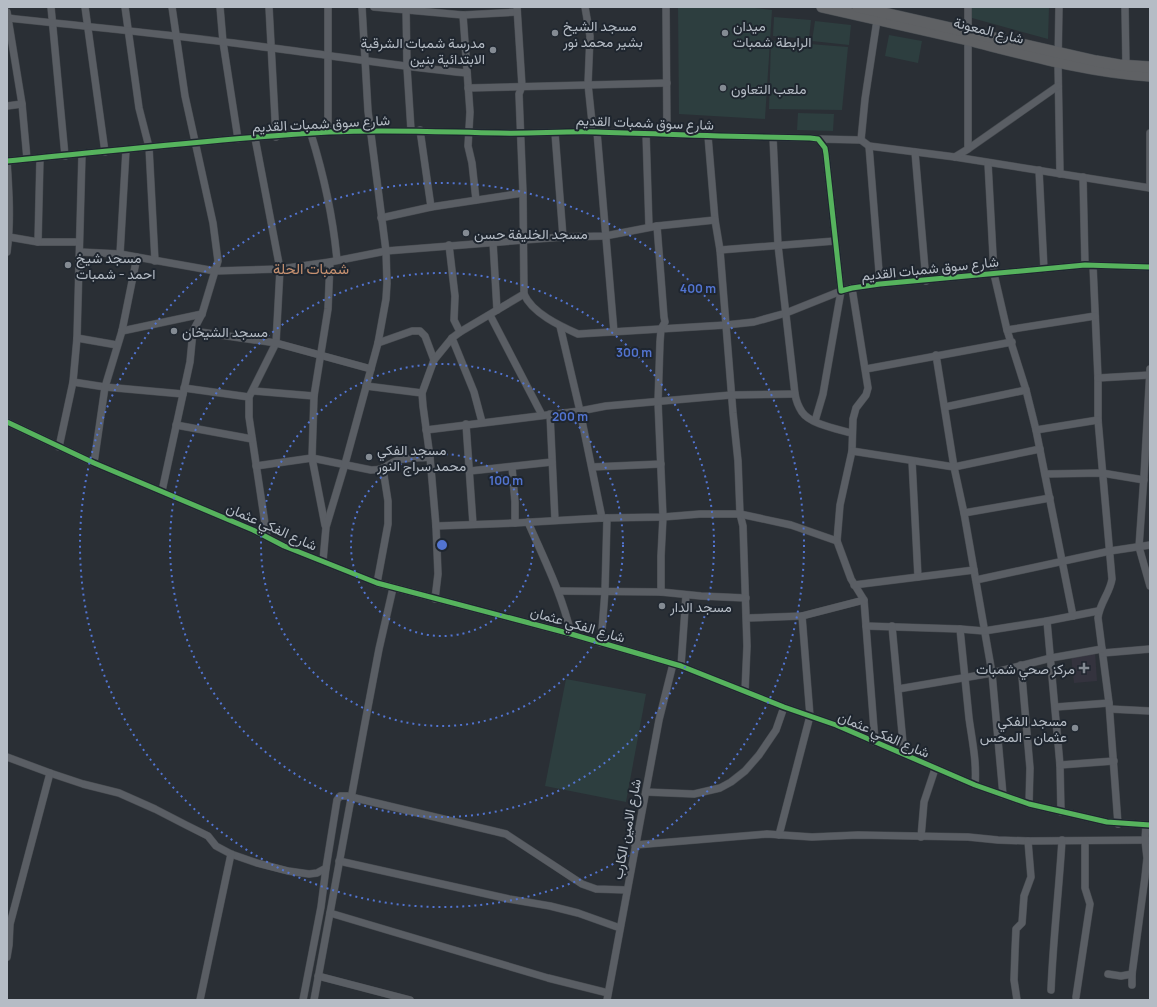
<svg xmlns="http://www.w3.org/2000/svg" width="1157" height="1007" font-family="Manrope,Vazirmatn,sans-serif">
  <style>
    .medical { fill: #34333e }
    .green { fill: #2d3e3f }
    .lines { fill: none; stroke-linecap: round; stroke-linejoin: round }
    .minor-casing { stroke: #464a4f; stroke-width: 8 }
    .highway-casing { stroke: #474c51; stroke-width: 12 }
    .minor { stroke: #5a5e64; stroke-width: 7 }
    .highway { stroke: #5f6164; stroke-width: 11 }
    .cycleway-casing { stroke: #1f262f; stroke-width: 8 }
    .cycleway { stroke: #56b35d; stroke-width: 5 }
    .ring { fill: none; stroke: #5274d1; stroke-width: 2; stroke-dasharray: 2 4 }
    .poi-dot { fill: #848b93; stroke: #1f262f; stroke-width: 1.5 }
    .labels { text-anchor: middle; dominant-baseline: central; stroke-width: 4; stroke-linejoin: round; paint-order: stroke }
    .poi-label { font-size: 14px; fill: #b5bcc5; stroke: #1f262f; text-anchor: start }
    .street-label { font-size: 14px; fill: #b5bcc5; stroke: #1f262f }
    .neighbourhood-label { font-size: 15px; fill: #c69170; stroke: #1f262f }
    .centre { fill: #5274d1; stroke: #1f262f; stroke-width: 2 }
    .ring-label { font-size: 12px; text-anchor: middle; font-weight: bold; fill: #5274d1; stroke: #1f262f; stroke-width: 4; stroke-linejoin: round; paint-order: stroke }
  </style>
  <rect width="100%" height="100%" fill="#2a2f35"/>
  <!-- medical -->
  <path class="medical" d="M1095,652l2,29 -23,2 -3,-28z"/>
  <!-- green -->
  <g class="green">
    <path d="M678,7h68l26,3 -7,109 -86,-5z"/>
    <path d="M972,7h77l-1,32 -76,-21z"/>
    <path d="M774,17l37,3 -2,19 -36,-3z"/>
    <path d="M815,21l36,4 -2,20 -37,-4z"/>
    <path d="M889,35l33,6 -4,22 -33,-7z"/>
    <path d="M771,41l77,6 -6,63 -73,-1z"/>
    <path d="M798,113l36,1 -1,17 -36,-1z"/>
    <path d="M566,679l80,15 -20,108 -81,-16z"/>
  </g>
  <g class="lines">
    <!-- minor casing -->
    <g class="minor-casing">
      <g id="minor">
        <path d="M51,7l14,149"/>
        <path d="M85,7l20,145"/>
        <path d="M125,7l14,101 10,39 6,114"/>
        <path d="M220,7l3,35 15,97"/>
        <path d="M269,7l7,130"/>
        <path d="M328,7v125"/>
        <path d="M374,7l89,8 54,-3"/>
        <path d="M406,7l1,60 4,63"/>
        <path d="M517,7l5,79 -3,8 4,99 1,101c8,19 36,32 54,40l148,-9 28,-3 32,-9 55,-22"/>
        <path d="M585,7l5,29 -2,48 5,48"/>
        <path d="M666,7l1,127"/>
        <path d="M1059,7l-1,56 2,111"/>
        <path d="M1125,7l1,59"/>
        <path d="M7,12l15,92 5,55"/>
        <path d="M463,15l7,97 -2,34 4,17 4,37"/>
        <path d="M7,18c88,9 177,18 265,30 65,8 129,19 195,25"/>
        <path d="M468,88l199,-5"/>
        <path d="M7,106l15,-2"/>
        <path d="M420,130l11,77"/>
        <path d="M597,132l17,200"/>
        <path d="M555,133l8,104"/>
        <path d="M646,133l3,94"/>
        <path d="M311,134c13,42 22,82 26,126"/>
        <path d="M708,136l7,84 5,30 13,163 5,48 2,53 3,12 4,120 -2,45"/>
        <path d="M773,137l5,108 17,149c1,6 3,12 7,18 8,12 35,17 49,21"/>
        <path d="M255,138l25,131 -4,74 -27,54v20l18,120"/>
        <path d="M818,139l43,1 8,6 86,11 195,31"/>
        <path d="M861,140l4,-41 12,-79v-3"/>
        <path d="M869,146l11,138"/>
        <path d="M968,149l90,-63"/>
        <path d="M915,152l11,129"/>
        <path d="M955,157l13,-8v-142"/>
        <path d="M7,161c107,-10 214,-23 322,-29 57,-3 113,0 170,1 32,1 64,-2 97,-1 71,2 142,5 214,6l8,1 7,9 1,6 15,137 11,-3 28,-4 205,-19 65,2"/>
        <path d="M988,163l6,111 13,56 19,60 10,40 37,186"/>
        <path d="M1039,170l5,99"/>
        <path d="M1083,177l2,88"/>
        <path d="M1150,188v-55"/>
        <path d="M381,218l50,-11 92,-14"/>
        <path d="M657,226l7,91 1,5 -4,7 -1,13 -2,60 5,115 -2,39v36"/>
        <path d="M9,237l29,5h41"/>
        <path d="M38,242l2,-84"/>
        <path d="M493,242l4,68"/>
        <path d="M449,245l6,51 -1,24 6,12"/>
        <path d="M720,250l115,-9"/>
        <path d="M7,252c4,-30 2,-61 0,-91"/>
        <path d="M80,252l40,2 95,17 65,-2 50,-7 56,-11 177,-14 42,-1 52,-10 58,-6"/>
        <path d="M120,254l6,-104"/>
        <path d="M1093,265l5,113v42l14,159c-2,14 -13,25 -14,39l11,85 9,121"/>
        <path d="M852,288l16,100 -2,7 -10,13 -3,11 -1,32 -12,54 -3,36 14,38 13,21 11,142"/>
        <path d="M490,315l52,100"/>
        <path d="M560,326l20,85 22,107"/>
        <path d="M1007,330l88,-14"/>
        <path d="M122,331l80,-17"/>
        <path d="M193,331l83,12 95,26"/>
        <path d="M77,338l40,7"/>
        <path d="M452,338l22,54 8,30"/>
        <path d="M378,343l34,-12h8l5,5 9,24"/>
        <path d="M936,355l18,112 10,46 28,160 11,122"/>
        <path d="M866,369l146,-27"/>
        <path d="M1150,369l-6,107 -5,71 11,39"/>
        <path d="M1098,378l52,-3"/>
        <path d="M73,382l32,5 78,7"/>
        <path d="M366,386l56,7"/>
        <path d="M184,388l65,9"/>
        <path d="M253,391l61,5"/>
        <path d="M945,407l81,-17"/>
        <path d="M550,414l5,106"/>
        <path d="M815,421l8,-27 18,-103"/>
        <path d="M7,422l87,41 159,67 31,16 93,37 194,51 110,32 103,41 52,18 139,60 54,19 78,18 43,3"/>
        <path d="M466,424l7,100"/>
        <path d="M176,425l76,14"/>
        <path d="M426,430l154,-19 26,-5 125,-11 64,-1"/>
        <path d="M1036,430l62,-10"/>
        <path d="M59,447l14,-65 4,-44 5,-184"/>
        <path d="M852,451l102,16 86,-18"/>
        <path d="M912,461l6,116"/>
        <path d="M94,463l11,-76 17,-56 15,-74"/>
        <path d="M256,466l56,-8 59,12c16,0 15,-6 27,-10 7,-2 24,-2 32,-3"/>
        <path d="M512,467l3,35v21"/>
        <path d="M592,467l69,-3"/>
        <path d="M470,471l82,-9"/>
        <path d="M1045,474l57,-1 42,7"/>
        <path d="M162,491l28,-129 3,-31 9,-17 16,-53 -5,-38 -28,-127 -13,-89"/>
        <path d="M964,513l86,-15"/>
        <path d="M528,522c16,37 34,72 43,112"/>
        <path d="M325,525l-13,-67 2,-62 14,-87 2,-47"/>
        <path d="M436,526l79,-3 87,-5 61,-1 37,-3h40l51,11 46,16"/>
        <path d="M323,561l3,-34 19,-63 33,-121 8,-44 1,-16 -1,-32 -18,-140 -6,-104"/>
        <path d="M976,580l134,-29 40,-6"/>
        <path d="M377,583l11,-59v-23l-5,-32"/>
        <path d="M854,585l120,-15"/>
        <path d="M559,591l102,1 40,4 45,2"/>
        <path d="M435,599l3,-25 -2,-48 -6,-69 -7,-51 -1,-13 12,-33 18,-22 8,-6 64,-38"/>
        <path d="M747,618l55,-2 62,-16"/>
        <path d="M1047,621l13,144 1,47"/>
        <path d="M866,626l94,3 24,2 63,-10 51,-10"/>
        <path d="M892,626l12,128"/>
        <path d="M960,629c3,29 6,59 9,89 3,22 8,44 6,67"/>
        <path d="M601,643l4,-52 2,-73"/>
        <path d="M1103,653l47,-4"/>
        <path d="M1021,665l9,103 -1,36"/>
        <path d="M681,666l5,-71"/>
        <path d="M898,689l94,-16 59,-15 51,-9"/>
        <path d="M1056,707l53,-4"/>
        <path d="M1110,709l40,2"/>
        <path d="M7,757l43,16 33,11 36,9 36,16 31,16 22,11 8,10 15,8 26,9 31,8 21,3 8,-1 9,-5 11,-68 3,-4h7l159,38 76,50 14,5 31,1"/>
        <path d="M1060,765l54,-4"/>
        <path d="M646,792l48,2 26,-6 11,-6 14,-11 14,-16 17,-25 8,-23"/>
        <path d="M779,835l31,-119 -8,-100"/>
        <path d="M921,837l3,-35 11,-33"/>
        <path d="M635,845l132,-11 45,3 46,-2 110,2 30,3 30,1 122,-1"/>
        <path d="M339,861l170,38 41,7 28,7 42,15"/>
        <path d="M330,913l218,65 60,15"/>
        <path d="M7,957l2,-12 1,-21 40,-151"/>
        <path d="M1108,974l13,2 11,-2"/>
        <path d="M318,976l92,24"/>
        <path d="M1132,985v-11l13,-97 2,-19 -2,-18 1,-15"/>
        <path d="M1051,990c2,-50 8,-100 11,-150"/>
        <path d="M1076,997l14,-93 -5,-16v-47"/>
        <path d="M200,1000l31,-146"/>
        <path d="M303,1000l18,-93 5,-39"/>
        <path d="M314,1000l50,-272 15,-79 14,-61"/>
        <path d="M607,1000l52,-280 14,-56"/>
        <path d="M1017,1000l-3,-20 1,-29 1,-22 6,-6 2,-27 7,-19 -3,-36"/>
      </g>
    </g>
    <!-- highway casing -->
    <g class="highway-casing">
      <g id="highway">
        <path d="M822,7c49,11 97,22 146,33 60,15 120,32 182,36"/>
        <path d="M858,7l238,54 23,4 31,2"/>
      </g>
    </g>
    <!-- minor -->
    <use href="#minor" class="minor"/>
    <!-- highway -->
    <use href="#highway" class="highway"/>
    <!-- cycleway casing -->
    <g class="cycleway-casing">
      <g id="cycleway">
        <path d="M7,161c107,-10 214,-23 322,-29 57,-3 113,0 170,1 32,1 64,-2 97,-1 71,2 142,5 214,6l8,1 7,9 1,6 15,137 11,-3 28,-4 205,-19 65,2"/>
        <path d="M7,422l87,41 159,67 31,16 93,37 194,51 110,32 103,41 52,18 139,60 54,19 78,18 43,3"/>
      </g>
    </g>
    <!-- cycleway -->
    <use href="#cycleway" class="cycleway"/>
  </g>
  <!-- distance rings -->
  <g class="ring">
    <circle cx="442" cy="545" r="91"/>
    <circle cx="442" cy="545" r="181"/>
    <circle cx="442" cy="545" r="272"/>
    <circle cx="442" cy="545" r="362"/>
  </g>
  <!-- markers -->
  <g class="poi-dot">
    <circle cx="555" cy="33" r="4"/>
    <circle cx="725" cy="33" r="4"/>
    <circle cx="493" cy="50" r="4"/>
    <circle cx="723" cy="88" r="4"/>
    <circle cx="466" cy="233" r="4"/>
    <circle cx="68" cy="265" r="4"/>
    <circle cx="174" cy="331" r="4"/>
    <circle cx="369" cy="457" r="4"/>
    <circle cx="662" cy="606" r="4"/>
    <path d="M1082 662h4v4h4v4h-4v4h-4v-4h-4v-4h4z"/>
    <circle cx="1075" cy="728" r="4"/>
  </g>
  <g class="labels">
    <!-- poi labels -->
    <g class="poi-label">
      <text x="563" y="25">مسجد الشيخ<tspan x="563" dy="16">بشير محمد نور</tspan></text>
      <text x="733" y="25">ميدان<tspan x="733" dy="16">الرابطة شمبات</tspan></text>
      <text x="485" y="42" text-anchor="end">مدرسة شمبات الشرقية<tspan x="485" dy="16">الابتدائية بنين</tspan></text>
      <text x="731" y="88">ملعب التعاون</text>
      <text x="474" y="233">مسجد الخليفة حسن</text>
      <text x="76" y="257">مسجد شيخ<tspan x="76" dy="16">احمد - شمبات</tspan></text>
      <text x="182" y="331">مسجد الشيخان</text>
      <text x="377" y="449">مسجد الفكي<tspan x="377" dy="16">محمد سراج النور</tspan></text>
      <text x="670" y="606">مسجد الدار</text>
      <text x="1075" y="668" text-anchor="end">مركز صحي شمبات</text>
      <text x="1067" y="720" text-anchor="end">مسجد الفكي<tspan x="1067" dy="16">عثمان - المحس</tspan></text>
    </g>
    <!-- street labels -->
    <g class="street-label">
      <text transform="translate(989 30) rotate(14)">شارع المعونة</text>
      <text transform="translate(645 122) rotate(2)">شارع سوق شمبات القديم</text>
      <text transform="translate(321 123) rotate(-3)">شارع سوق شمبات القديم</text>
      <text transform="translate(930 268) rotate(-6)">شارع سوق شمبات القديم</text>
      <text transform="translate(272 526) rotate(24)">شارع الفكي عثمان</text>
      <text transform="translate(578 624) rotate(16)">شارع الفكي عثمان</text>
      <text transform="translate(884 734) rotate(23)">شارع الفكي عثمان</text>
      <text transform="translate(626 829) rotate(-79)">شارع الامين الكارب</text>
    </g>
    <!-- neighbourhood labels -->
    <g class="neighbourhood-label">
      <text x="311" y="268">شمبات الحلة</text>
    </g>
  </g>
  <circle cx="442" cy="545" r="6" class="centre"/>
  <g class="ring-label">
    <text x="698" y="293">400 m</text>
    <text x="634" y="357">300 m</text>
    <text x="570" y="421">200 m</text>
    <text x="506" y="485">100 m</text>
  </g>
  <!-- border -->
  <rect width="1157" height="1007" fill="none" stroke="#b5bcc5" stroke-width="16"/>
</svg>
